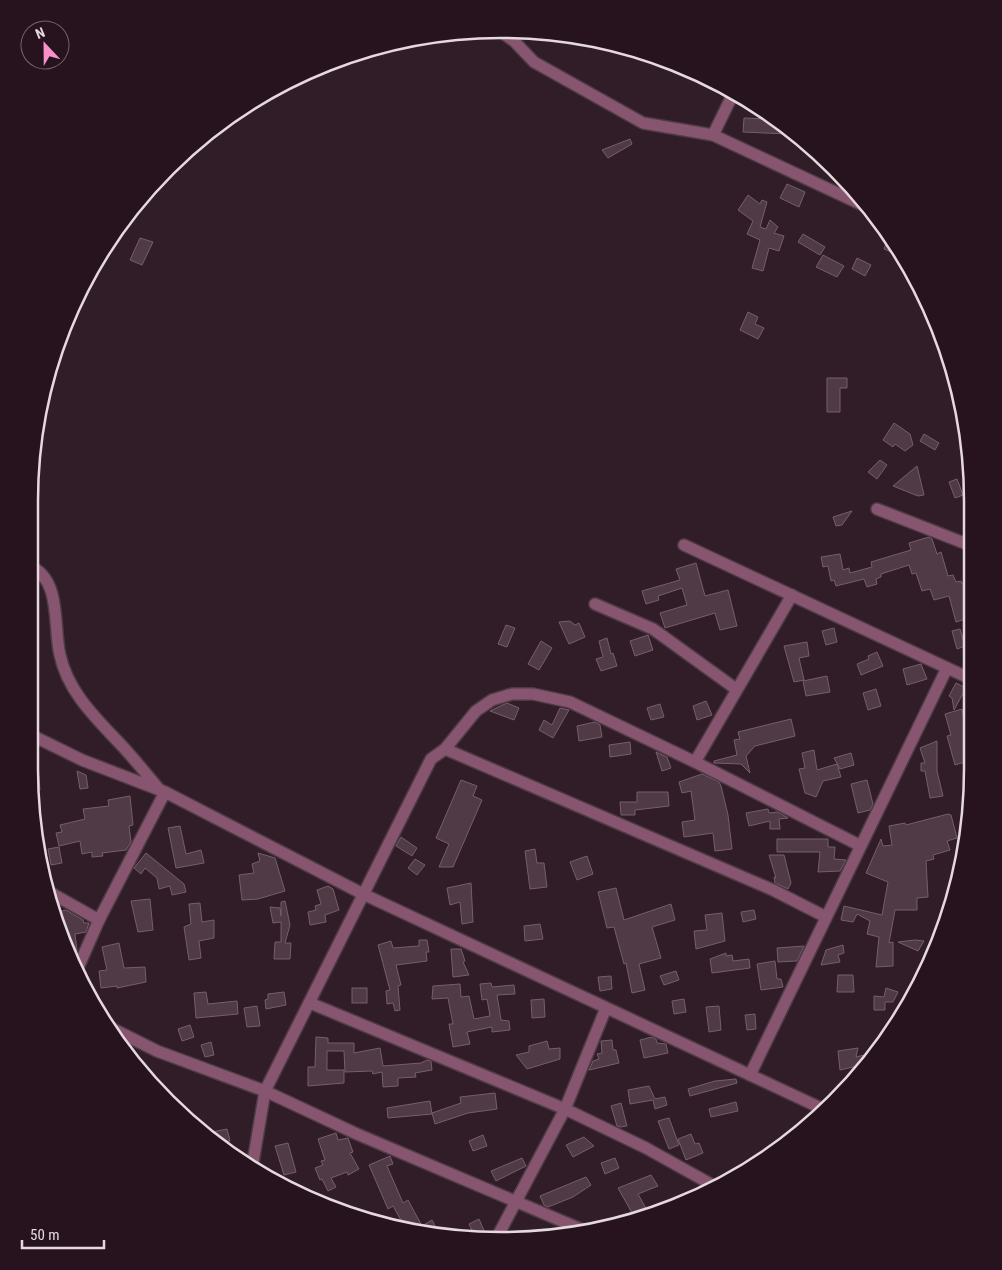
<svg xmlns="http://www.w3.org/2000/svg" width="1002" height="1270" font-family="'Roboto Condensed',sans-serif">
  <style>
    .building { fill: #503a45; stroke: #765e6a }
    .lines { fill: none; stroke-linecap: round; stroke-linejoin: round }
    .minor-casing { stroke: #4d3b44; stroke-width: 14 }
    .minor { stroke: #885571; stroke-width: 11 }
    .rim { fill: none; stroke: #e6d8df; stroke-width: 2.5 }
  </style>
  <rect width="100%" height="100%" fill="#301d27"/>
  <!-- building -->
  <g class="building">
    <path d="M744,118l26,1v4l14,1 4,2v8l-45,-2z"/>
    <path d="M630,139l2,5 -24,14 -6,-8z"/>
    <path d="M787,184l18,8 -6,15 -19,-9z"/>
    <path d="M748,195l12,9 2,-4 5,2 -7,25 6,2 4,-9 8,7 -4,6 10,3 -5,15 -10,-3 -6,23 -11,-3 8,-28 -13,-6 6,-13 -15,-11z"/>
    <path d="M803,234l22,13 -5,8 -22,-13z"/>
    <path d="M889,236l15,21 -20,-8z"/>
    <path d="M140,238l13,4 -11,23 -12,-5z"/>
    <path d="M823,255l21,11 -7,11 -21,-10z"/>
    <path d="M857,258l14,7 -6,11 -13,-7z"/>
    <path d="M748,312l10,5 -3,7 9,4 -6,11 -18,-9z"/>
    <path d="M827,378h20v10h-7v24h-13z"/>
    <path d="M894,423l16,11 3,11 -8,6 -10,-7 -2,3 -10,-7z"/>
    <path d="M924,434l15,9 -4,7 -15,-9z"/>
    <path d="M880,460l7,5 -10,14 -9,-7z"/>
    <path d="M917,466l7,29 -6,1 -25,-10z"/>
    <path d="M957,479l6,16 -8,3 -6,-16z"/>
    <path d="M852,511l-10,14 -6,1 -3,-9z"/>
    <path d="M929,537l3,2 5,15 4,-2 7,24 5,-1 3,7 5,-1 1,3 4,-1 4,12 -5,1 6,21 -15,5 -7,-26 -15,4 -4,-11 -8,2 -6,-18 -4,1 -3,-9 -28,9v3l-5,2 1,5 -10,3 -3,-8 -28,7 -2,-6 -3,1 -3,-15 -5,1 -2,-10 19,-3 3,16 6,-2 1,5 22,-6 -1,-5 40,-12 -2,-7z"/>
    <path d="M696,563l9,33 23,-6 9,36 -17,4 -5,-17 -50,15 -5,-15 27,-8 -5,-17 -24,8 1,4 -13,4 -4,-13 38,-11 -4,-11z"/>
    <path d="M570,621l5,4 4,-2 6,14 -16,7 -10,-22z"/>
    <path d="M506,625l9,3 -8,19 -9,-3z"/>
    <path d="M834,628l3,14 -11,3 -4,-14z"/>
    <path d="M960,629l5,17 -8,3 -5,-18z"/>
    <path d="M648,635l5,15 -18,6 -5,-15z"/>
    <path d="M607,638l4,16 2,-1 4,13 -16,5 -5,-12 7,-2 -4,-16z"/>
    <path d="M541,641l11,7 -13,22 -11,-6z"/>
    <path d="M807,642l2,14 -10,2 5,22 -10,2 -10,-36z"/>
    <path d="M877,652l6,14 -22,9 -4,-11 12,-5 -1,-3z"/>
    <path d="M921,664l6,15 -20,6 -4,-16z"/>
    <path d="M827,676l3,16 -24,4 -3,-15z"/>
    <path d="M956,683l10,5 -12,22 -2,-12 -3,-2z"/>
    <path d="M876,689l5,17 -13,4 -5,-17z"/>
    <path d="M706,701l6,14 -15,5 -4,-14z"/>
    <path d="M507,703l12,5 -5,12 -24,-9z"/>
    <path d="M660,704l4,13 -13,3 -4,-12z"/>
    <path d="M560,708l9,2 -16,28 -14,-8 5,-10 8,5z"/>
    <path d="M962,709l2,11 9,-3v24l-10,4 5,16 -13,4 -8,-29 4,-1 -6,-21z"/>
    <path d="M791,719l4,17 -40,10 -9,10 4,17 -9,-9 -27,-1v-2l23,-6 -3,-15 6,-1 -2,-7z"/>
    <path d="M595,722l5,3 2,12 -23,4 -2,-15z"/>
    <path d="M937,741v30l6,25 -13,2 -5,-27h-4v-8h4l-5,-15z"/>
    <path d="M630,742l1,12 -21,3 -1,-12z"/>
    <path d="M814,750l3,20 20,-6 4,13 -18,4 -7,16 -11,-4 -6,-24 6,-1 -3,-15z"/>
    <path d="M656,752l11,5 4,11 -9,3z"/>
    <path d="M851,753l3,12 -14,4 -6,-11z"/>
    <path d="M38,768l2,22 -8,2 -3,-23z"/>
    <path d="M77,771l9,4 2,13 -8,1z"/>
    <path d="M702,774l17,8 2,4 7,29 4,34 -17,2 -2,-18 -29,4 -2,-15 13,-2 -4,-29 -9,2 -3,-11z"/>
    <path d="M461,780l16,6 -4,10 9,4 -29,67h-14l10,-23 -13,-6z"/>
    <path d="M867,780l6,24 -3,6 -12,3 -7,-29z"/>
    <path d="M637,792h31l1,14 -34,4v5h-14l-1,-13h17z"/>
    <path d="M130,796l3,29 -4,1 2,16 -5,8 -24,3 1,3 -11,1v-5l-10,2 -2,-13 -21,5 -3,-13 6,-1 -2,-7 25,-6 -2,-10 26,-3 -1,-6z"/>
    <path d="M768,809l1,4 9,-1 10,6 -9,1 1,10h-10v-8l-21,5 -3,-13z"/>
    <path d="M948,814l3,1 6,23 -10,3 3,9 -17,5 1,4 -8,2 2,36 -11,1v12h-22l-6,33 4,-1v24l-17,1 3,-30 -12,-3 3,-13 -13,-7 -4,8 -12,-2 3,-14 38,9 6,-33 -22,-9 15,-34 2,7 9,-1 -3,-19 16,-3 1,2z"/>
    <path d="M180,826l6,28 15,-4 3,13 -28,5 -8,-40z"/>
    <path d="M401,837l16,11 -5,8 -16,-10z"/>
    <path d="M777,839h51v8h7l-1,12 12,1 -6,11 -22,1 2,-20h-43z"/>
    <path d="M59,847l3,16 -11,2 -3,-16z"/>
    <path d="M535,849l2,14h7l3,24 -17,2 -5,-38z"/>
    <path d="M146,853l38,31 2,8 -14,3 -2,-9 -11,3 -2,-11 -12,-10 -4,6 -7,-6z"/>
    <path d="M258,853l17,5 10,33 -27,8 -16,1 -3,-25 15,-2 -2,-9 8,-3z"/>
    <path d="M769,855h15l7,28 -3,6 -13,-6 -1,-6 2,1z"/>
    <path d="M587,856l6,18 -16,6 -7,-18z"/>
    <path d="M415,859l10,6 -8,10 -9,-7z"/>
    <path d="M471,883l2,39 -11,2 -2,-22 -10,3 -3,-17z"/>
    <path d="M328,886l5,3 6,21 -14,5 1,7 -16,3 -2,-13 8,-2 -1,-4 6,-2 -4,-14z"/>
    <path d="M616,888l8,32 47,-16 4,16 -23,7 9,31 -22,6 6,26 -13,3 -6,-30 -2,1 -10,-37 -7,1 -9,-36z"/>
    <path d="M150,899l3,31 -15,2 -7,-31z"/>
    <path d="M285,901l5,24 -5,18h6l-1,16h-16l1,-17h6v-20l-8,1 -3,-16 10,1 1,8v-14z"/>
    <path d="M200,903l2,19 12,-2v18l-15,3 2,17 -12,2 -5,-33 7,-3 -2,-20z"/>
    <path d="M66,910l17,10 1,3h5l-3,9 -11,2 2,17 -4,9 -19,-47z"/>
    <path d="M754,910l2,9 -13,3 -2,-10z"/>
    <path d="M722,913l3,28 -29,8 -2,-18 13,-1 -2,-15z"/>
    <path d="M540,924l3,15 -18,2 -1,-15z"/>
    <path d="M419,940h8l2,12h-3l1,9 -31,4 5,20 -3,1 2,24 -5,1 -2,-8 -6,1 -1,-13 4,-1 -12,-45 13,-4 2,7 26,-2z"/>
    <path d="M915,940l9,1 -6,10 -20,-9z"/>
    <path d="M119,943l5,25 21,-1 1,15 -29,6v-2l-16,2 -2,-17 8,-1 -5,-23z"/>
    <path d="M843,945l1,8 -6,2 2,7 -19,3 5,-15z"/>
    <path d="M804,946l-7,15 -19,1 -1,-14z"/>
    <path d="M451,949h10l4,12 -2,1 6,13 -16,2z"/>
    <path d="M726,953v3l6,-1 1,6 16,-2 1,9 -38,5 -2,-14z"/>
    <path d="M775,961l2,18h4l2,8 -22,3 -4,-26z"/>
    <path d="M676,971l3,9 -15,5 -4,-9z"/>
    <path d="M838,975h15l1,17h-17z"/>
    <path d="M611,976l1,13 -12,2 -2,-14z"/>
    <path d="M491,983l1,4 22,-2 1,9 -18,1 4,25 8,1 1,9 -18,2v-5l-25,5 3,12 -17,3 -4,-23h4l-5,-26 -16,1 1,-13 27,-2 1,13 8,-1 5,23 16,-3 -3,-17 -5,1 -2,-16z"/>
    <rect x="352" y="988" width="15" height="15"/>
    <path d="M886,988l12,4 -5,10h-8v8h-11v-14l10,1z"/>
    <path d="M206,992l2,12 29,-3 1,13 -42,4 -2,-25z"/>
    <path d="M284,992l2,13 -20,4 -1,-9 3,-1v-5z"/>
    <path d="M544,999l1,18 -13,1 -1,-18z"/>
    <path d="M684,999l2,13 -12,2 -2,-13z"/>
    <path d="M257,1006l3,20 -13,1 -3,-19z"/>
    <path d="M719,1006l2,24 -12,2 -3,-25z"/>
    <path d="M755,1014l1,15 -9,1 -2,-15z"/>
    <path d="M190,1025l4,12 -12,4 -4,-12z"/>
    <path d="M316,1037l12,1v5h26v10l26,-5 3,18 38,-3 6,-3 4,1 1,9 -17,3 1,4 -18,1v8l-15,1 -1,-15 -9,2 -1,-3 -27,1 -1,-21h-17v19h17v13l-36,3v-19h7z"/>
    <path d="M652,1037l4,2 1,4 9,1 2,9 -24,5 -4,-18z"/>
    <path d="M612,1040l1,10h3l3,13 -30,7 4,-9 6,-2 -2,-5 5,-1 -1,-12z"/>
    <path d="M547,1041l2,8 11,-1v11l-33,10 -11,-14 13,-3v-6z"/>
    <path d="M211,1042l3,13 -9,2 -4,-12z"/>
    <path d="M858,1048l-2,9 8,-2 -2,10 -22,5 -2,-19z"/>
    <path d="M736,1079l1,4 -47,13 -2,-7 27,-8z"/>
    <path d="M649,1086l6,13 10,-2 2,8 -12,4 -2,-9 -23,4 -2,-14z"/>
    <path d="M495,1093l2,16 -29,4 -33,11 -3,-11 29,-10 -1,-6z"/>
    <path d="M430,1101l2,13 -44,4 -1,-10z"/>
    <path d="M736,1102l2,9 -27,6 -2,-8z"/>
    <path d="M621,1103l6,23 -6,1 -4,-1 -6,-20z"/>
    <path d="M669,1118l10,27 -10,4 -11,-28z"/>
    <path d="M227,1129l3,12 -10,2 -7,-5 -1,-6z"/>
    <path d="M336,1133l2,7 10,-2 5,14 -3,1 9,16 -11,6 -1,-3 -16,6 5,9 -8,4 -6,-12 -2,1 -5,-12 8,-3 -2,-4 4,-1 -7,-21z"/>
    <path d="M691,1134l4,10 4,-1 4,10 -17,7 -8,-21z"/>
    <path d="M483,1135l4,11 -14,5 -4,-10z"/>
    <path d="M584,1137l10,9 -21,11 -7,-12z"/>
    <path d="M288,1143l8,29 -12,3 -9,-29z"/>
    <path d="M390,1156l3,8 -6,2 16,37 5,-3 14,26 10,-6 7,13 -33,-4 -13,-23 -5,3 -19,-44z"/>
    <path d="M522,1158l4,8 -30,15 -5,-10z"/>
    <path d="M615,1158l4,10 -14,6 -4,-11z"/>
    <path d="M651,1175l7,11 -20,8 11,20 -13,6 -18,-32z"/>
    <path d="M586,1177l5,8 -18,12 -25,10 -4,-2 -4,-9z"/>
    <path d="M479,1219l6,14 -10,4 -6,-13z"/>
  </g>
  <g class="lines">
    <!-- minor casing -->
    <g class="minor-casing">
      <g id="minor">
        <path d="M500,31l14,10 20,21 109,61 70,12 156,73"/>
        <path d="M713,135l21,-43"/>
        <path d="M877,509l95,37"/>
        <path d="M684,545l289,135"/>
        <path d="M29,566c33,12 24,61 31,89 8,38 38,65 64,93 12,13 23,27 35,41"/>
        <path d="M595,604l58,25 83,60"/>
        <path d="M29,734l53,26 83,32 198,102 462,216"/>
        <path d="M445,749l328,141 53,27"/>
        <path d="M695,762l97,-167"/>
        <path d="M44,889l55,31"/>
        <path d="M77,970l22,-50 66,-128"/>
        <path d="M310,1003l255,106 81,39 70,39"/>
        <path d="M109,1027l48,24 108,40 92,43 226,96"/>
        <path d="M750,1075l197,-407"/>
        <path d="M252,1168l13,-77 166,-332 14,-10 31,-38 16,-11 20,-6h21l37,8 125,60 164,83"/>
        <path d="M495,1241l70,-132 41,-101"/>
      </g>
    </g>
    <!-- minor -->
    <use href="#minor" class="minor"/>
  </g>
  <!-- crop -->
  <path d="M0 0H1002V1270H0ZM501 38H501A463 463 0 0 1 964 501V769A463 463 0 0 1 501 1232H501A463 463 0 0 1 38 769V501A463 463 0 0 1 501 38Z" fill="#26131e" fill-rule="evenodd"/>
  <path class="rim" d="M501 38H501A463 463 0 0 1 964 501V769A463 463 0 0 1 501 1232H501A463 463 0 0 1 38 769V501A463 463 0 0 1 501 38Z"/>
  <!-- north arrow -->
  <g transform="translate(45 45) rotate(338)"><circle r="24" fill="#26131e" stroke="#73626b"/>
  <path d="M0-4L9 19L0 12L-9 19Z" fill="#f990ca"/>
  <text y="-8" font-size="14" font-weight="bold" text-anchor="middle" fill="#e6d8df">N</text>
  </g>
  <!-- scale -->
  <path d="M22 1240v8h82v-8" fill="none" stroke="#e6d8df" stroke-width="2.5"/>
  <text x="30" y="1240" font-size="15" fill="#e6d8df" stroke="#26131e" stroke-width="4" paint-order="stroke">50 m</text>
</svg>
